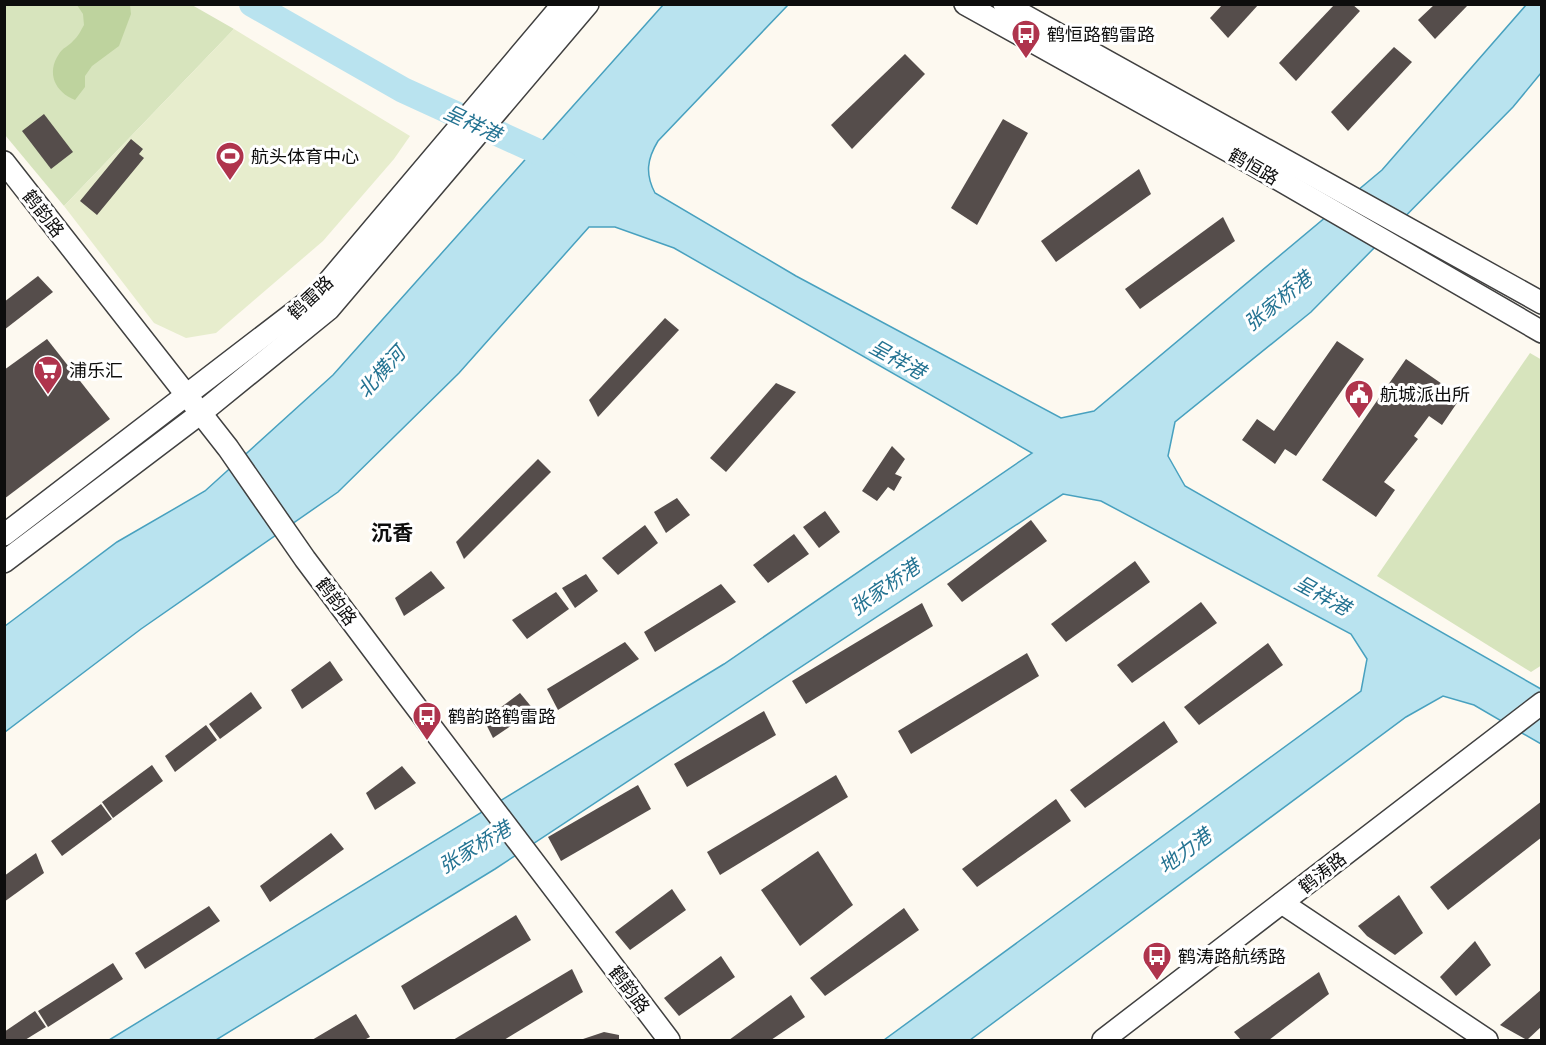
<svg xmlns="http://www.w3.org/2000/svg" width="1546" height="1045" font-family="'Playfair Display','Noto Sans SC',serif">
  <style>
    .green { fill: #d7e4bd }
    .forest { fill: #bed39e }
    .pitch { fill: #e7edcd }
    .water { fill: #b9e3ef; stroke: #48a1bf; stroke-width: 1.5 }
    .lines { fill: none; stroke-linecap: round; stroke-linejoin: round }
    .river { stroke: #b9e3ef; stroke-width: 26 }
    .building { fill: #554d4b }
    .minor-casing { stroke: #404040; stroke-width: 24 }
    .minor { stroke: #fff; stroke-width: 21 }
    .labels { text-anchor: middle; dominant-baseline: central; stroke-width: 6; stroke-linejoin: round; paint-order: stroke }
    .poi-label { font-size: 18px; fill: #0d0d0d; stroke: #fff; text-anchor: start }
    .street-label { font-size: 18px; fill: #0d0d0d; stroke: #fff }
    .water-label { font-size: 20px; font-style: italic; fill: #247392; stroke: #fff }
    .quarter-label { font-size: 21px; font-weight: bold; fill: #0d0d0d; stroke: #fff }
  </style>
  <rect width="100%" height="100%" fill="#fdf9f0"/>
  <!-- green -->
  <g class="green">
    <path d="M4,5h188l42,24 -170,177 -59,-71z"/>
    <path d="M1530,353l12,7v305l-11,7 -154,-96z"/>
  </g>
  <!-- forest -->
  <path class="forest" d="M77,5h53l1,9 -12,32 -27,20 -7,10v11l-10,13c-20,-8 -29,-27 -16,-46 3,-6 10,-8 14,-13 5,-4 8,-11 11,-16l-1,-11z"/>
  <!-- pitch -->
  <path class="pitch" d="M234,29l176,107 -16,23 -71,82 -107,92 -30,5 -32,-15 -90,-117z"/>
  <!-- water -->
  <path class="water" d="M663,5h125l-130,136c-11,18 -13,33 -3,52l141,83 265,142 33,-7 288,-241 144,-165h15v68l-28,34 -202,205 -136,110 -7,34 17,30 356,203v55l-67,-39 -31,-9 -37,21 -436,323h-86l477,-349 6,-32 -16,-25 -250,-133 -38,-7 -568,375 -279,171h-107l615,-376 308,-211 -358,-205 -59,-21h-26l-130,146 -121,119 -197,137 -136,103v-106l112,-84 88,-51 128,-116z"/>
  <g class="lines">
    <!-- river -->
    <path class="river" d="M252,4l151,86 162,74"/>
  </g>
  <!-- building -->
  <g class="building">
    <path d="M1223,4h36l-31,34 -18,-20z"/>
    <path d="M1335,4h17l8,7 -64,70 -17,-18z"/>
    <path d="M1435,4h34l-34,35 -17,-19z"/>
    <path d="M1394,47l18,15 -64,69 -17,-19z"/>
    <path d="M905,54l20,20 -73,75 -21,-24z"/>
    <path d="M44,114l29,38 -22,17 -29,-38z"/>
    <path d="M1003,119l25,14 -51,92 -26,-17z"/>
    <path d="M131,139l12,10 -4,5 5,4 -47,57 -17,-14z"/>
    <path d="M1139,169l12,25 -95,68 -15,-21z"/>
    <path d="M1223,217l12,24 -95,68 -15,-20z"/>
    <path d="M38,276l15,16 -49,38v-28z"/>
    <path d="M665,318l14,12 -81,87 -9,-17z"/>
    <path d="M47,339l63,80 -106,80v-129z"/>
    <path d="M1337,341l27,18 -68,97 -11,-7 -10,15 -33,-24 15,-21 17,12z"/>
    <path d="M1406,359l55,38 -19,28 -13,-9 -15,20 4,3 -34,43 11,8 -19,27 -54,-37z"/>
    <path d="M776,383l20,9 -70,80 -16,-14z"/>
    <path d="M892,446l13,13 -10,15 7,3 -8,14 -6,-4 -11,14 -15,-10z"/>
    <path d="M538,459l13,13 -87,87 -8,-17z"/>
    <path d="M677,498l13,17 -24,18 -12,-21z"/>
    <path d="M825,511l15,21 -21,16 -16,-21z"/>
    <path d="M1031,520l16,21 -85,61 -15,-18z"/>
    <path d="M645,525l13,18 -40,32 -16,-17z"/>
    <path d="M794,534l15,20 -41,29 -15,-18z"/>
    <path d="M1135,561l15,21 -84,60 -15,-18z"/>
    <path d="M431,571l14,17 -41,28 -9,-18z"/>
    <path d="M586,574l12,17 -23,17 -13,-20z"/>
    <path d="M721,584l15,18 -81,50 -11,-20z"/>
    <path d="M556,592l13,17 -42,30 -15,-19z"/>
    <path d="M1201,602l16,21 -85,60 -15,-18z"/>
    <path d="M922,603l11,23 -127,78 -14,-23z"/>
    <path d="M625,642l14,17 -81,51 -11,-21z"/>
    <path d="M1268,643l15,22 -84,60 -15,-18z"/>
    <path d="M1027,653l12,23 -128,78 -13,-23z"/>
    <path d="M330,661l13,19 -41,29 -11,-19z"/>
    <path d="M251,692l11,16 -42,31 -11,-15z"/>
    <path d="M520,693l14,17 -41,28 -9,-18z"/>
    <path d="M764,711l12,24 -89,52 -13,-23z"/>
    <path d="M1164,721l14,21 -93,66 -15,-18z"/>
    <path d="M206,725l11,15 -42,32 -10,-16z"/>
    <path d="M152,765l11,16 -50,37 -11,-16z"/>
    <path d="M402,766l14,17 -41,27 -9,-17z"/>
    <path d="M836,775l12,22 -128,78 -13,-23z"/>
    <path d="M638,785l13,24 -90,52 -13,-24z"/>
    <path d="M1056,799l15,22 -94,66 -15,-18z"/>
    <path d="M1542,801v36l-94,73 -18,-23z"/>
    <path d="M101,804l11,15 -50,37 -11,-15z"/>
    <path d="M331,833l13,16 -74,53 -10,-16z"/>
    <path d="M818,851l35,54 -53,41 -39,-56z"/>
    <path d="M36,853l8,20 -40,29v-26z"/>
    <path d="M672,889l14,21 -56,40 -15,-18z"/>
    <path d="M1399,895l24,38 -28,22 -28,-19 -9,-10z"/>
    <path d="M209,906l11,15 -75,48 -10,-16z"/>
    <path d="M904,908l15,22 -94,66 -15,-18z"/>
    <path d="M516,915l15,25 -117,70 -13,-24z"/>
    <path d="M1475,941l16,24 -35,31 -16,-19z"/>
    <path d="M721,956l14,21 -56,39 -15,-18z"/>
    <path d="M113,963l10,16 -75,48 -10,-16z"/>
    <path d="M572,969l11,23 -79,48h-51z"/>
    <path d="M1319,972l10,22 -60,46h-28l-7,-8z"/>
    <path d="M1542,989v37l-15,14 -27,-15z"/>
    <path d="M791,995l14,22 -34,23h-42z"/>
    <path d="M35,1011l11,16 -21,13h-21v-8z"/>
    <path d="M356,1014l14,23 -6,3h-52z"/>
    <path d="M604,1032l15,3v5h-39z"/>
  </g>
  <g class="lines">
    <!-- minor casing -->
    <g class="minor-casing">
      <g id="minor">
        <path d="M965,4l287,160 290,168"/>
        <path d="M1004,4l538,299"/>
        <path d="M4,162l224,286 77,111 99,132 265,349"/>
        <path d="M4,535l314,-241 245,-290"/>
        <path d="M4,562l197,-149 128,-104 259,-305"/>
        <path d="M1282,903l205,137"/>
        <path d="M1103,1040l439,-337"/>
      </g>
    </g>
    <!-- minor -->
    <use href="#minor" class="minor"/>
  </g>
  <!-- icons -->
  <defs>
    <g id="bus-pin" transform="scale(1.5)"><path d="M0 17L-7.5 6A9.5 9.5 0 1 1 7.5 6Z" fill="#af344d" stroke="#fff"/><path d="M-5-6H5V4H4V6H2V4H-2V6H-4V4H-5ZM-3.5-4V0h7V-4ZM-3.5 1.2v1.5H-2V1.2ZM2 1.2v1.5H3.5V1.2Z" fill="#fff"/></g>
    <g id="stadium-pin" transform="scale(1.5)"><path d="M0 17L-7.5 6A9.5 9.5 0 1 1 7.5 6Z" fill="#af344d" stroke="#fff"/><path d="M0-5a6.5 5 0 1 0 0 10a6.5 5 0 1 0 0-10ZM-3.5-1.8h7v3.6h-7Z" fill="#fff"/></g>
    <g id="supermarket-pin" transform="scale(1.5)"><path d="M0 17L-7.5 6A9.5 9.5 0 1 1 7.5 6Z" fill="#af344d" stroke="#fff"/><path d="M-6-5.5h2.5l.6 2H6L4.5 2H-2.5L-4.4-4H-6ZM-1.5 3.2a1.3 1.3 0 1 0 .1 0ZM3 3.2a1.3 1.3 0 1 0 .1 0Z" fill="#fff"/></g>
    <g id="civic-pin" transform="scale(1.5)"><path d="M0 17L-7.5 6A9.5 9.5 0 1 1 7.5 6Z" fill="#af344d" stroke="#fff"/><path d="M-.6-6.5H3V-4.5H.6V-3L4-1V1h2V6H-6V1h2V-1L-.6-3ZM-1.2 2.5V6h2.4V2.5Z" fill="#fff"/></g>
  </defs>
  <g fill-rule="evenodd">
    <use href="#bus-pin" x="1026" y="34"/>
    <use href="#stadium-pin" x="230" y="156"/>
    <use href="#supermarket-pin" x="48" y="370"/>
    <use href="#civic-pin" x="1359" y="394"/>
    <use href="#bus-pin" x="427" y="716"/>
    <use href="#bus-pin" x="1157" y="956"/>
  </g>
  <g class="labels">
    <!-- poi labels -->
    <g class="poi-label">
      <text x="1047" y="34">鹤恒路鹤雷路</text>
      <text x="251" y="156">航头体育中心</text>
      <text x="69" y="370">浦乐汇</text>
      <text x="1380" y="394">航城派出所</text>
      <text x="448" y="716">鹤韵路鹤雷路</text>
      <text x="1178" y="956">鹤涛路航绣路</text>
    </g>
    <!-- street labels -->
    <g class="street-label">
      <text transform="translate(1254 166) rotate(30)">鹤恒路</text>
      <text transform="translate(44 213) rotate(52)">鹤韵路</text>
      <text transform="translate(310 297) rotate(-43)">鹤雷路</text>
      <text transform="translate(337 601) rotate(53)">鹤韵路</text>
      <text transform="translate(1322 872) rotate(-38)">鹤涛路</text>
      <text transform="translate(630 989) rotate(53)">鹤韵路</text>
    </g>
    <!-- water labels -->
    <g class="water-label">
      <text transform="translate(473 122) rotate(25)">呈祥港</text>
      <text transform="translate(1277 300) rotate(-39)">张家桥港</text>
      <text transform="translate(898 358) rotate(29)">呈祥港</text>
      <text transform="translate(380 371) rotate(-48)">北横河</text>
      <text transform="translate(884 586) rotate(-35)">张家桥港</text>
      <text transform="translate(1323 594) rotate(29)">呈祥港</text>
      <text transform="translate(474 846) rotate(-31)">张家桥港</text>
      <text transform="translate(1184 850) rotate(-37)">地力港</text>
    </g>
    <!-- quarter labels -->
    <g class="quarter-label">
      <text x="392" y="531">沉香</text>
    </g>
  </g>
  <!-- border -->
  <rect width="1546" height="1045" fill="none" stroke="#0d0d0d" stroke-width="12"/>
</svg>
